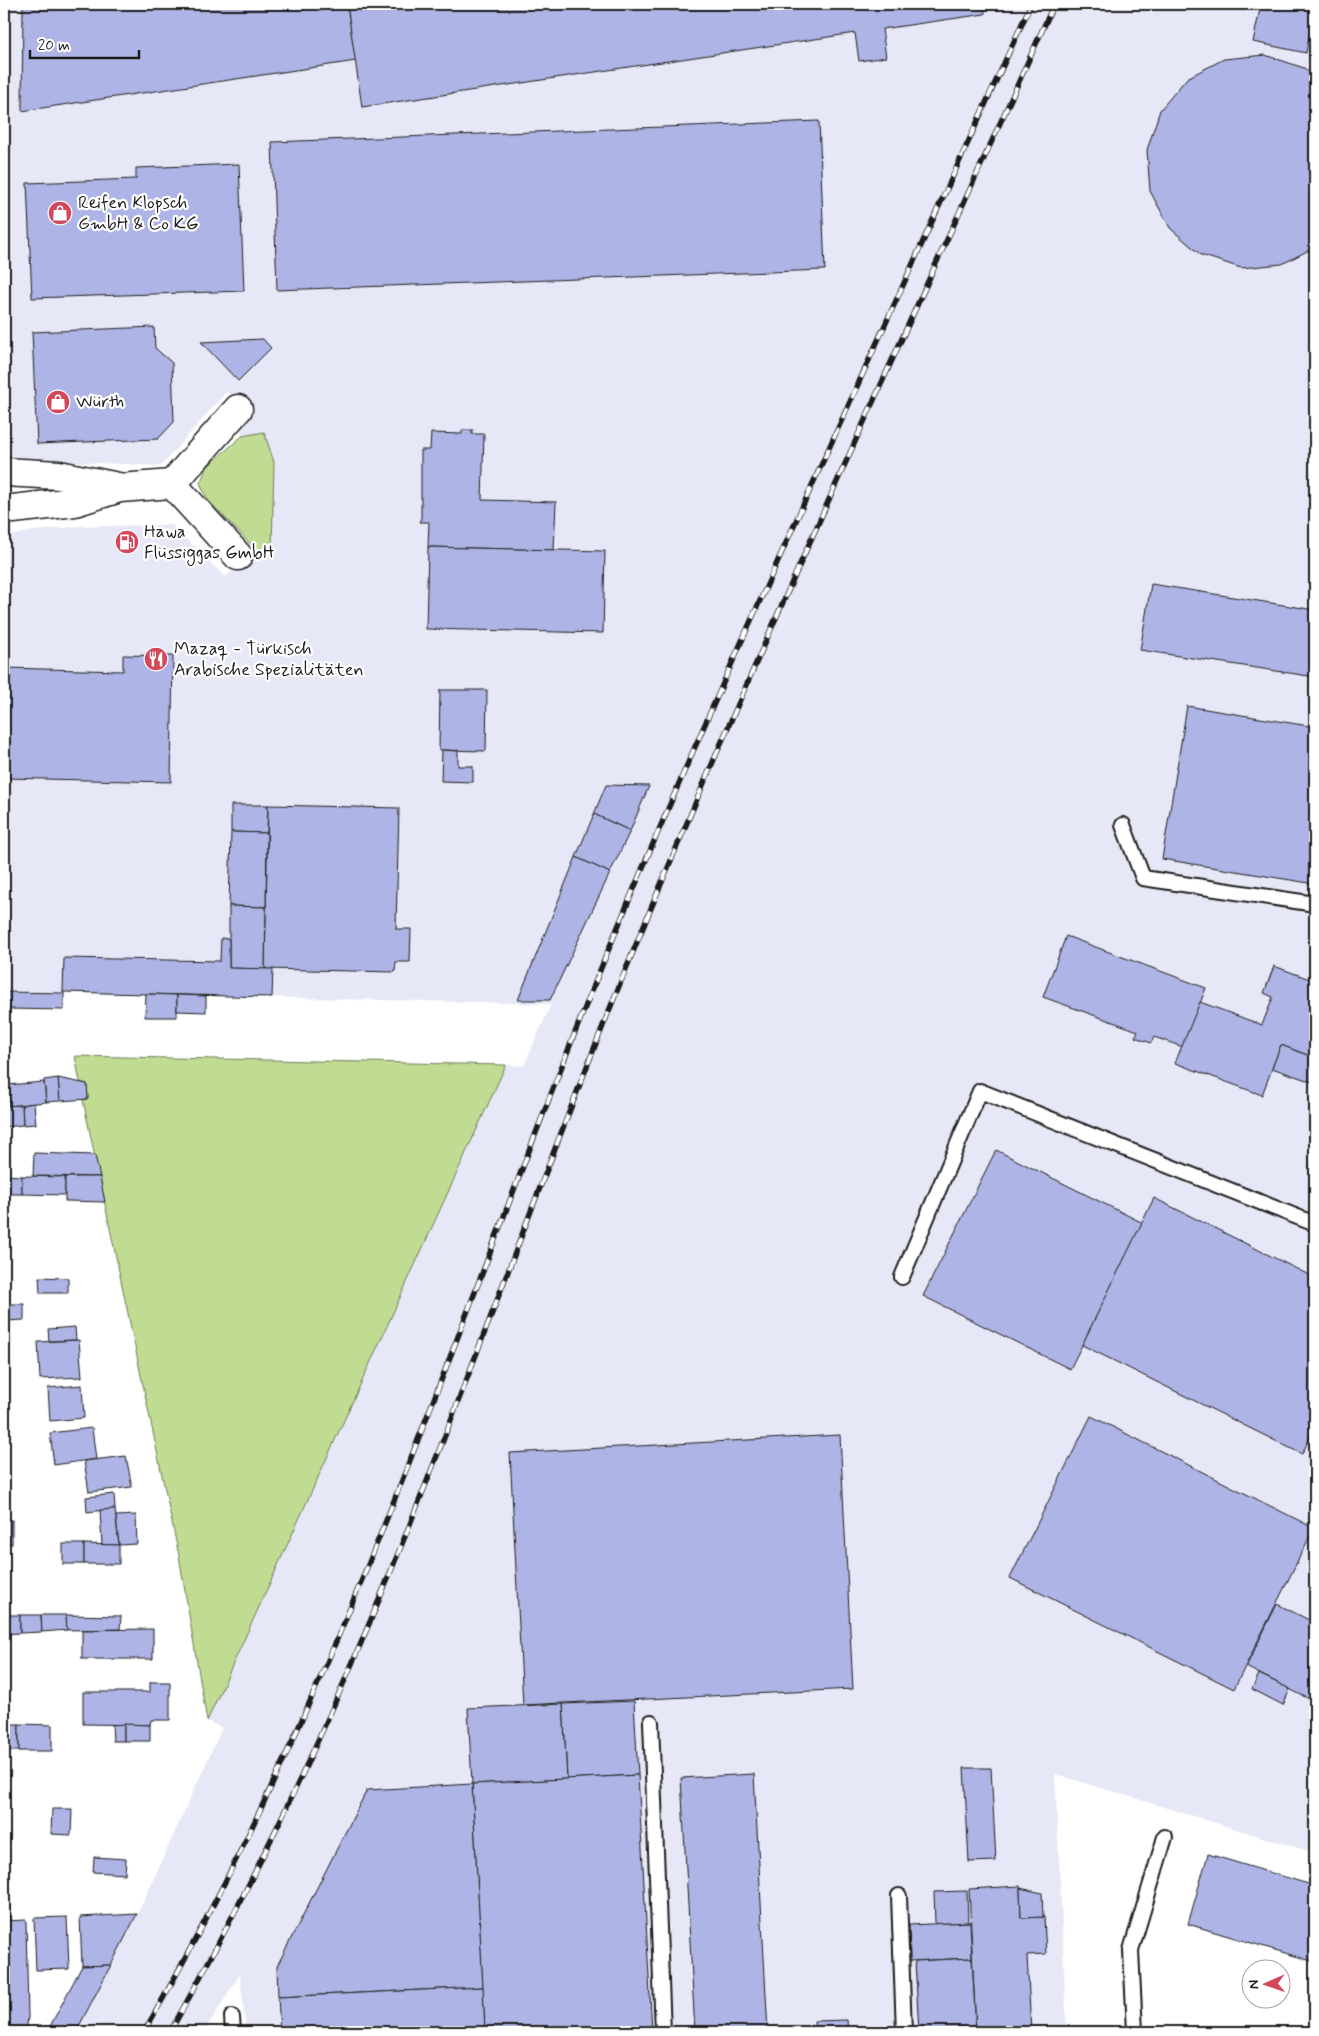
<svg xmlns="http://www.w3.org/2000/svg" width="1319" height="2036" font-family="Mynerve,sans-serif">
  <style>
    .built { fill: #e7e8f7 }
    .green { fill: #c0dc93; stroke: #6e7c58 }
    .building { fill: #aeb4e5; stroke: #1c1c1c }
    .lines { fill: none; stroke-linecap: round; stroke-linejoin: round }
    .lane-casing { stroke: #1c1c1c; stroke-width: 18 }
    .street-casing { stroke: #1c1c1c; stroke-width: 31 }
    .lane { stroke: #fff; stroke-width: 14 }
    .street { stroke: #fff; stroke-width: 28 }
    .rail-casing { stroke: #1c1c1c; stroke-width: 5.5 }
    .rail { stroke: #fff; stroke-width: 4; stroke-dasharray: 11; stroke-linecap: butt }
    .labels { text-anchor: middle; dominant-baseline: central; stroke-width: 4.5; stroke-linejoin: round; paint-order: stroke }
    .poi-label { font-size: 18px; fill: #1c1c1c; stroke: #fff; text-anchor: start }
  </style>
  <rect width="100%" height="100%" fill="#fff"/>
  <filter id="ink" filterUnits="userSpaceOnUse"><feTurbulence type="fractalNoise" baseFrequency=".02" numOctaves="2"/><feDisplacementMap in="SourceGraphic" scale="10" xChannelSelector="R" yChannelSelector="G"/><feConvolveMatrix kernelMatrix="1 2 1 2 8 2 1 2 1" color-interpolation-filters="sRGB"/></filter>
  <g filter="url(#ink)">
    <!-- built -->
    <path class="built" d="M4,4h1311v1849l-260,-79 12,258h-821l-6,-58 -36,58h-127l61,-119 84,-185 -15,-7 299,-656 18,1 27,-62 -547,-13v-454l30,-6 47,-5 91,-1 53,52 32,-26 15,-2 2,-87 -10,-30 -22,4 -1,-29 -14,-16 -66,75 -127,-6 -30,-4z"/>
    <!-- green -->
    <g class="green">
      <path d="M264,432l10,30 -2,88 -15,1 -50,-52 -7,-16 7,-16 35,-31z"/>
      <path d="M75,1056l431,9 -299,656 -28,-165 -96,-456 5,-1 -1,-15 -7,-2z"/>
    </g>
    <!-- building -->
    <g class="building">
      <path d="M23,4h324l9,57 -334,50z"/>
      <path d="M347,4h637l1,10 -103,15 4,28 -27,4 -4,-28 -493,74z"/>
      <path d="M1261,4h54l-9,49 -53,-11z"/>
      <path d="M1265,55l39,13 11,9v170l-33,17 -41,4 -40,-13 -31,-27 -20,-37 -3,-41 13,-40 27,-32 37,-19z"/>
      <path d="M819,121l6,149 -548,20 -5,-148z"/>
      <path d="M239,164l5,127 -212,7 -5,-115 109,-4v-11z"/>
      <path d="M154,327l1,21 17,15 2,59 -16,17 -121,5 -5,-112z"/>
      <path d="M263,339l8,9 -33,33 -37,-39z"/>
      <path d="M462,430h11l-1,4h12l-2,66 74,2 -2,48 -126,-3 1,-25h-10l2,-4v-68h9l1,-17 31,1z"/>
      <path d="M428,547l177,4 -2,82 -177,-4z"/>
      <path d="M1151,584l164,26v67l-175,-27z"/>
      <path d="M123,655l50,1 -2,126 -167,-4v-110l119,3z"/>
      <path d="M440,690h47l-1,61 -47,-1z"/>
      <path d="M1187,706l128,21v157l-153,-25z"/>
      <path d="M442,750l16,1v15h15v16l-32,-1z"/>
      <path d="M606,785l43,1 -19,45 -36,-17z"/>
      <path d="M231,805h37l-1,28 -36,-1z"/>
      <path d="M268,805l131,3 -3,121h15l-1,33h-14l-1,10 -130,-3z"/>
      <path d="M594,814l36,17 -20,42 -34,-16z"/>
      <path d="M231,832l36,1 -1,74 -37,-1z"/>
      <path d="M576,857l34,16 -60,127h-32z"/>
      <path d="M229,906l37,1 -1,62 -36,-1z"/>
      <path d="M1066,936l140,52 -23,59 -29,-10 -3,6 -16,-6 3,-6 -95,-34z"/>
      <path d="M221,938l8,1v29l44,1 -1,28 -209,-5 1,-34 156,3z"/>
      <path d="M1274,966l41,15v77l-34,-13 -19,50 -87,-32 25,-61 62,23 11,-28 -9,-4z"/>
      <path d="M7,992l57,1v17l-57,-1z"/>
      <path d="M146,994l31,1v22h-32z"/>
      <path d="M177,995l29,1v16l-29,-1z"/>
      <path d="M1281,1045l34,13v25l-43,-15z"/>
      <path d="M58,1078l29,6 1,15 -28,2z"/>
      <path d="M58,1078l2,23 -14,1 -2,-22z"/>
      <path d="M44,1082l2,20 -37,4 -2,-21z"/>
      <path d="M4,1085h3l2,21h-5z"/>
      <path d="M34,1103l2,21 -13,1 -1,-20z"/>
      <path d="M22,1105l1,20 -19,2v-21z"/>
      <path d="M996,1150l147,73 -73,146 -147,-73z"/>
      <path d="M34,1153l61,2 5,22 -67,-1z"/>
      <path d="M4,1175l18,1v18h-18z"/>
      <path d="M22,1176l43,1v18l-43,-1z"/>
      <path d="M65,1177h35l5,25 -40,-1z"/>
      <path d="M1154,1198l161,80v149l-13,27 -220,-109z"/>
      <path d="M39,1277l29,1v15h-28z"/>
      <path d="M4,1294h4l-1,28h-3z"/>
      <path d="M8,1304h16v16l-17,1z"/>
      <path d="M75,1327l1,13 -27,1 -1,-12z"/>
      <path d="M79,1340l3,37 -42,2 -2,-37z"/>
      <path d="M82,1385l2,33 -34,3 -2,-33z"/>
      <rect x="4" y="1413" width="3" height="26"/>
      <path d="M1091,1416l223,112 -80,161 -224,-111z"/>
      <path d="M92,1428l4,31 -42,6 -4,-32z"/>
      <path d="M840,1435l13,254 -330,16 -13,-252z"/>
      <path d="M126,1456l6,31 -43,5 -5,-31z"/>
      <path d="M114,1494l1,15 -28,3 -1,-15z"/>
      <path d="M115,1509l4,36h-17l-2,-35z"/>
      <path d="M136,1515l1,29 -18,1 -3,-29z"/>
      <rect x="4" y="1520" width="8" height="24"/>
      <rect x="63" y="1544" width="21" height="20"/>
      <path d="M84,1544l35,1v19h-35z"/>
      <path d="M1277,1604l38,19v79l-69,-35z"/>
      <path d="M4,1615h16v18l-16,1z"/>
      <path d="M20,1615h21l1,17 -22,1z"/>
      <path d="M41,1615h25l1,15 -25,2z"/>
      <path d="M66,1615l55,1 -1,13 -53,1z"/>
      <path d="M153,1629v30h-71v-29z"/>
      <path d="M1259,1674l31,15 -7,16 -31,-16z"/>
      <path d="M150,1682h20v38h-19l-1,5 -67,-1v-32h67z"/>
      <path d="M634,1701l4,74 -71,4 -4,-75z"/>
      <path d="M563,1704l4,75 -95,5 -4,-76z"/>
      <rect x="4" y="1724" width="15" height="27"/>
      <path d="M19,1724l33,1v26h-33z"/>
      <path d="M124,1724v17h-11l-1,-16z"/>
      <path d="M124,1724l26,1v16h-26z"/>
      <path d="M964,1768h27l5,93 -27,1z"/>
      <path d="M754,1774l14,258h-73l-14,-254z"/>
      <path d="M638,1775l14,257h-167l-13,-248z"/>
      <path d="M472,1784l11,203 -205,10 -1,-31 90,-176z"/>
      <path d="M52,1809h20l-1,26 -20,-1z"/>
      <path d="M1208,1854l107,32v76l-127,-38z"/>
      <path d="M94,1857l32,2 -1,15 -32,-2z"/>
      <path d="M1020,1886l1,32 23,-1 2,37 -19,1 4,77h-55l-7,-143z"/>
      <path d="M1020,1888l22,5 1,24 -22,1z"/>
      <path d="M4,1890h4l2,30h-6z"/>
      <path d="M967,1891l1,31 -33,2 -1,-32z"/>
      <path d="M137,1914l-26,51 -29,1 -2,-49z"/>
      <path d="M67,1917l2,52 -33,1 -2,-52z"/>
      <path d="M26,1920l2,97 -2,15h-22v-111z"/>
      <path d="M970,1922l2,36 -62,3 -1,-36z"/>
      <path d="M972,1958l4,74h-57l-4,-71z"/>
      <path d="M111,1965l-35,67h-29l35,-66z"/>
      <path d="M483,1987l2,45h-205l-2,-35z"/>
      <path d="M847,2020l1,12h-33l-1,-11z"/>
    </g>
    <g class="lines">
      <!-- lane casing -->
      <g class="lane-casing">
        <g id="lane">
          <path d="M1123,825l20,53 172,26"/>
          <path d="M902,1277l78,-186 330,131 5,-2"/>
          <path d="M651,1722l12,310"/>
          <path d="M899,1896l5,136"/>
          <path d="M232,2017l1,15"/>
          <path d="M1135,2032l-4,-82 34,-113"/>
        </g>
      </g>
      <!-- street casing -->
      <g class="street-casing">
        <g id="street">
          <path d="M4,472l55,3 59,12"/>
          <path d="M172,484l66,72"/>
          <path d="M4,510l71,-8 45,-14 52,-4 66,-75"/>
        </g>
      </g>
      <!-- lane -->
      <use href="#lane" class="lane"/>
      <!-- street -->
      <use href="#street" class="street"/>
      <!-- rail casing -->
      <g class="rail-casing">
        <g id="rail">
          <path d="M144,2032c190,-328 307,-691 448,-1042 71,-175 149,-348 227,-520 71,-155 141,-311 212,-466"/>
          <path d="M170,2032c71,-126 134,-256 191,-389 90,-212 166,-429 252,-642 136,-337 292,-666 441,-997"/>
        </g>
      </g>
      <!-- rail -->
      <use href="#rail" class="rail"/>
    </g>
  </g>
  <!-- icons -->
  <defs>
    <g id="shop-disc" transform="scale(1.25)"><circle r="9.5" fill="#d1495b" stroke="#fff"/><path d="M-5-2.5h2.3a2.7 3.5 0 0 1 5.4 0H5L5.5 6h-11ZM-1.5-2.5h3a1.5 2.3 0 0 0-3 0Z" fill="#fff"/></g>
    <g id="fuel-disc" transform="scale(1.25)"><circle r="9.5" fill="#d1495b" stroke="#fff"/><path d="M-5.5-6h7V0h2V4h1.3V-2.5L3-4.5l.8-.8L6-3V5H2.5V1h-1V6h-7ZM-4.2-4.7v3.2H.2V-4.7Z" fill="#fff"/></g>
    <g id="restaurant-disc" transform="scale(1.25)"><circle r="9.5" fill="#d1495b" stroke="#fff"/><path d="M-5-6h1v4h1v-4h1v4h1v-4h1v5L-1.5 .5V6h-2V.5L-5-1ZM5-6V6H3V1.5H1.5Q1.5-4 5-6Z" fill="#fff"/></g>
  </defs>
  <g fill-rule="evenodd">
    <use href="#shop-disc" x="60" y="213"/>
    <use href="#shop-disc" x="58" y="402"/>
    <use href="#fuel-disc" x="127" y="542"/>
    <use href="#restaurant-disc" x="156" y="659"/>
  </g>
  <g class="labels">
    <!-- poi labels -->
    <g class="poi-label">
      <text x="78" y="203">Reifen Klopsch<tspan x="78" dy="21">GmbH &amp; Co KG</tspan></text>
      <text x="76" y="402">Würth</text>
      <text x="144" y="532">Hawa<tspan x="144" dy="21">Flüssiggas GmbH</tspan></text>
      <text x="174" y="649">Mazaq - Türkisch<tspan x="174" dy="21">Arabische Spezialitäten</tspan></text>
    </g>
  </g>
  <!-- margin -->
  <rect width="1319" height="2036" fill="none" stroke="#fff" stroke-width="20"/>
  <rect x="10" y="10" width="1299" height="2016" fill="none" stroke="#1c1c1c" stroke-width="2" filter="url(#ink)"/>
  <!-- north arrow -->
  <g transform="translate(1266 1984) rotate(268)"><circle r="24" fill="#ffffff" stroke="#a4a4a4"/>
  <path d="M0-4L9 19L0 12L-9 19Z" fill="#d1495b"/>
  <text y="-8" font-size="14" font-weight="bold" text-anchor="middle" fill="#1c1c1c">N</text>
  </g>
  <!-- scale -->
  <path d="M30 50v8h109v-8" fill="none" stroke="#1c1c1c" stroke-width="2.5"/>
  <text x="38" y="50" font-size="15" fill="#1c1c1c" stroke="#ffffff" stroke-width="4" paint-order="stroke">20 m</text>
</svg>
